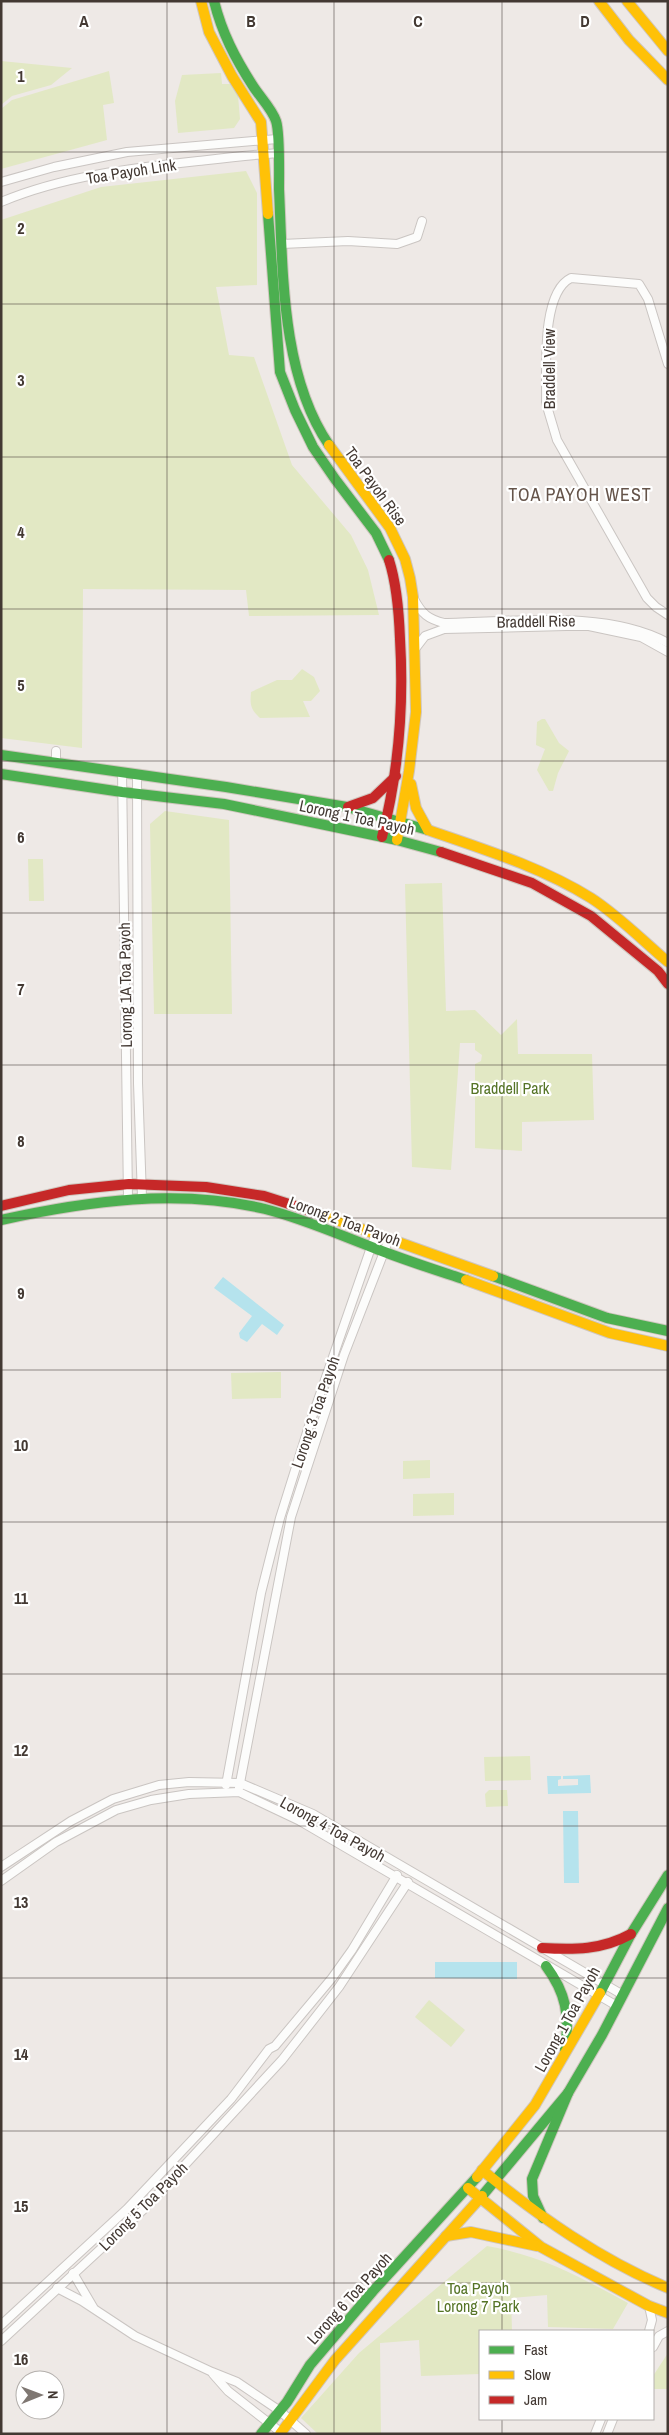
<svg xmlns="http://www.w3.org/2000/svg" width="669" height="2435" font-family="'Archivo Narrow',sans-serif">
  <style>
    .green { fill: #e2e8c4 }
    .water { fill: #b5e3ed }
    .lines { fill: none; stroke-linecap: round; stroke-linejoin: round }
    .street-casing { stroke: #cac5c2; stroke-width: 10 }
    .fast-casing { stroke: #cfc6be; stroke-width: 12 }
    .slow-casing { stroke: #cfc6be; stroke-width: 12 }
    .jam-casing { stroke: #cfc6be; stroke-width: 12 }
    .street { stroke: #fcfcfb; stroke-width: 8 }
    .fast { stroke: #4caf50; stroke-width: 10 }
    .slow { stroke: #ffc107; stroke-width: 10 }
    .jam { stroke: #c62828; stroke-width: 10 }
    .grid { fill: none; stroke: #433933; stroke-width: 1; stroke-opacity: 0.55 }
    .labels { text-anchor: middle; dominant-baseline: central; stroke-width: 4.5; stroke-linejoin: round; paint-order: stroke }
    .street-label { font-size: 16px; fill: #433933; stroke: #fff }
    .park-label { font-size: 16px; fill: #557426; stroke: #fff }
    .neighbourhood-label { font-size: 18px; letter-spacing: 1px; fill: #65544a; stroke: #fff }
    .grid-label { font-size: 16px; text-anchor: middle; font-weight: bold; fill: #433933; stroke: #fff; stroke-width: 4.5; stroke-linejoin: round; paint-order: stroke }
  </style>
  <rect width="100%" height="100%" fill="#eee9e6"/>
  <!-- green -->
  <g class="green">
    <path d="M1,61l71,7 -21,17 -39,11 -11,9z"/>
    <path d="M109,71l5,32 -11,2 4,35 -106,29v-60l11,-9z"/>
    <path d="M221,73l1,11h15l3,35 -6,9 -56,5 -3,-32 7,-26z"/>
    <path d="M246,171l11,22v92l-41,2 13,68 25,2 38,108 59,70 17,35 11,45 -130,1 -3,-26 -163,-1 -1,159 -81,-10v-518l100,-33z"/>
    <path d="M302,669l12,8 6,14 -9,10h-8l7,16 -50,1c-10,-9 -10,-14 -9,-26l26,-12h15z"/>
    <path d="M542,719h3l14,24 10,8 -11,22 -5,18h-4l-12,-21 8,-21 -9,-4 1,-23z"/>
    <path d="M165,811l64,9 3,194h-78l-4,-190z"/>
    <path d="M28,859h15l1,42h-15z"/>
    <path d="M442,883l4,128 29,-1 26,25 16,-16 1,35h74l2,66 -72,2v29l-47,-3v-84l6,-3 1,-6 -7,-5v-7h-15l-9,127 -39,-3 -7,-283z"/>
    <path d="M281,1372v26l-49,1 -1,-26z"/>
    <path d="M430,1460v18l-27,1v-18z"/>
    <path d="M454,1493v22l-41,1v-22z"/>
    <path d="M530,1756l1,24 -46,1 -1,-24z"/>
    <path d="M489,1790h18l1,16 -22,1 -1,-13z"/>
    <path d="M429,2000l36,30 -14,17 -36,-30z"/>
    <path d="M487,2246c56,10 91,30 141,57l-15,26 -65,-2 -1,-32 -36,3 1,33h-32v43l-59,2 -2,-36 -39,3 1,91h-63l-17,-16 58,-65z"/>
    <path d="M668,2353v36h-15v-13z"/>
  </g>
  <!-- water -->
  <g class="water">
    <path d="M223,1277l61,48 -7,10 -15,-11 -15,18 -7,-4 -1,-5 13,-17 -38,-28z"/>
    <path d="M590,1775l1,18 -43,1 -1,-18h14v3l-3,1v6l20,-1v-6h-15v-3z"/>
    <path d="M563,1811h15l1,72h-15z"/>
    <path d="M435,1962h82v17l-82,-1z"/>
  </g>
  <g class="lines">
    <!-- street casing -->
    <g class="street-casing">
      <g id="street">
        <path d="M1,182l53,-15 73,-15 150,-13"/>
        <path d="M1,202c62,-26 131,-34 197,-41 27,-3 53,-6 80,-8"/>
        <path d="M282,244l66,-3 49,3 20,-7 5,-16"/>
        <path d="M668,364l-20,-65 -9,-15 -68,-6c-31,15 -24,95 -25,125l11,37 90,158 9,9 12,8"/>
        <path d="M414,599c8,15 14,20 30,24 69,-1 163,-14 224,20"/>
        <path d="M415,649l10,-13 19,-7 122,-3h23l52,11 27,15"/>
        <path d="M56,762v-11"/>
        <path d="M122,772l6,426"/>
        <path d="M137,774l1,309 4,114"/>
        <path d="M226,1785l35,-192 19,-75 28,-89 68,-196"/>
        <path d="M239,1788l52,-271 53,-162 45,-116"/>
        <path d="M1,1867l70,-46 42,-22 46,-14 30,-3 51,1 73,31 310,181"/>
        <path d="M1,1881l55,-39 60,-32 35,-10 38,-6 50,-2 61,29 317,185"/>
        <path d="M73,2273l20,34"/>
        <path d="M57,2288l25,13 53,35 77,36 25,10 43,29 26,23"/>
        <path d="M1,2325l126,-116 104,-110 38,-50 6,-3 57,-68 20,-28 45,-75"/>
        <path d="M649,2331l3,-11 -3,-14"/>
        <path d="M1,2341l143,-132 138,-149 57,-73 69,-105"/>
        <path d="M653,2347l6,-11 9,-5"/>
        <path d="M213,2374l15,17 55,43"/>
        <path d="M595,2434l6,-15"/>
        <path d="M607,2434l6,-15"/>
      </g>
    </g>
    <!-- fast casing -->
    <g class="fast-casing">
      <g id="fast">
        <path d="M214,1c8,32 21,57 39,85 7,11 19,23 23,35 4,12 3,53 3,68 4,83 2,186 50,256"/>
        <path d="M268,214l12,158 15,38 18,37 22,32 41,54 13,27"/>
        <path d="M1,755l225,32 121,20 81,23"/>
        <path d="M1,774l121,18 102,12 173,36 44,12"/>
        <path d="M1,1220c86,-19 177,-32 264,-11 36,9 70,24 104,37 32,13 64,23 97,34"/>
        <path d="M493,1276l114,42 61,13"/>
        <path d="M546,1966c20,27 24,49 19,83"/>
        <path d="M600,1993l31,-59 37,-59"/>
        <path d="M482,2196l86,-103 34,-58 66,-127"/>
        <path d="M543,2218l-10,-22 -1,-17 36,-86"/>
        <path d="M261,2434l26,-32 23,-37 63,-74 104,-114"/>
      </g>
    </g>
    <!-- slow casing -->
    <g class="slow-casing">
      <g id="slow">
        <path d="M201,1l8,31 23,44 29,46 7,92"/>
        <path d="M599,1l30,39 39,40"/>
        <path d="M627,1l41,50"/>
        <path d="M329,445l61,83 15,31 5,19 3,19 3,115 -7,59 -12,69"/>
        <path d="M411,784l5,24 12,22"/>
        <path d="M428,830c55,19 113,37 163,68 28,18 52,43 77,64"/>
        <path d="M314,1212l179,64"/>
        <path d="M466,1280l144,53 58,13"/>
        <path d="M482,2170c58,47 117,89 186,118"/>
        <path d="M477,2177l58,-72 65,-112"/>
        <path d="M468,2188l73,59 108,59 19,7"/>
        <path d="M446,2236l25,-4 66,14"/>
        <path d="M280,2434l55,-74 147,-164"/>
      </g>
    </g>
    <!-- jam casing -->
    <g class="jam-casing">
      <g id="jam">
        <path d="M348,807l25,-9 23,-22"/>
        <path d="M382,837c17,-66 22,-130 18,-198 -1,-27 -3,-54 -11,-79"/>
        <path d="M441,852l91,31 59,33 67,55 10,13"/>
        <path d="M1,1206l68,-16 60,-6 77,3 58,9 50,16"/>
        <path d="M542,1948c32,2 60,2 89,-14"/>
      </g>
    </g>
    <!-- street -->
    <use href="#street" class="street"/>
    <!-- fast -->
    <use href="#fast" class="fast"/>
    <!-- slow -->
    <use href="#slow" class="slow"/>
    <!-- jam -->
    <use href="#jam" class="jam"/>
  </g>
  <!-- grid -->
  <path class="grid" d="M167,1v2433M334,1v2433M502,1v2330M1,152h667M1,304h667M1,457h667M1,609h667M1,761h667M1,913h667M1,1065h667M1,1218h667M1,1370h667M1,1522h667M1,1674h667M1,1826h667M1,1978h667M1,2131h667M1,2283h667M502,2419v15"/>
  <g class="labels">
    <!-- street labels -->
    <g class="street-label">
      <text transform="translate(131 171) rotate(-9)">Toa Payoh Link</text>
      <text transform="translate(549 369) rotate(-90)">Braddell View</text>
      <text transform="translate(376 486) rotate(54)">Toa Payoh Rise</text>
      <text transform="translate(536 621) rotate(-1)">Braddell Rise</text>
      <text transform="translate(357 817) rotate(12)">Lorong 1 Toa Payoh</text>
      <text transform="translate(125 985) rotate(-91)">Lorong 1A Toa Payoh</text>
      <text transform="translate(345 1221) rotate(20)">Lorong 2 Toa Payoh</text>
      <text transform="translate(315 1412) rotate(-71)">Lorong 3 Toa Payoh</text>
      <text transform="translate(333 1829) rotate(29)">Lorong 4 Toa Payoh</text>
      <text transform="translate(567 2019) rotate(-61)">Lorong 1 Toa Payoh</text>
      <text transform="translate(143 2206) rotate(-45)">Lorong 5 Toa Payoh</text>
      <text transform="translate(349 2298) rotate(-48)">Lorong 6 Toa Payoh</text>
    </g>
    <!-- park labels -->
    <g class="park-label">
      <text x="510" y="1088">Braddell Park</text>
      <text x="478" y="2288">Toa Payoh<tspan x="478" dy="18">Lorong 7 Park</tspan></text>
    </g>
    <!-- neighbourhood labels -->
    <g class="neighbourhood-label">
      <text x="580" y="494">TOA PAYOH WEST</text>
    </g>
  </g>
  <g class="grid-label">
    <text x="84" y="27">A</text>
    <text x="251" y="27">B</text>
    <text x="418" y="27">C</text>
    <text x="585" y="27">D</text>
    <text x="21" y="82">1</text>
    <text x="21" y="234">2</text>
    <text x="21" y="386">3</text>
    <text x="21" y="538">4</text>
    <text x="21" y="691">5</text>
    <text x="21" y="843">6</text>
    <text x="21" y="995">7</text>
    <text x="21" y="1147">8</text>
    <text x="21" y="1299">9</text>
    <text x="21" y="1451">10</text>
    <text x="21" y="1604">11</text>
    <text x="21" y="1756">12</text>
    <text x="21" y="1908">13</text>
    <text x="21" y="2060">14</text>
    <text x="21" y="2212">15</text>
    <text x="21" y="2365">16</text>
  </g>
  <!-- border -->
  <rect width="669" height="2435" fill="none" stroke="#433933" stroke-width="5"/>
  <!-- legend -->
  <rect x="479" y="2330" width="175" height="90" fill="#ffffff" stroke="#b4b0ad"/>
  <rect x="489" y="2346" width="25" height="8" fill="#4caf50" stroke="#b4b0ad"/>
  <text x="524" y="2355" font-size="15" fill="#433933">Fast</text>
  <rect x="489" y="2371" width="25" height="8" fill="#ffc107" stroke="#b4b0ad"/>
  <text x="524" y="2380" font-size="15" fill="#433933">Slow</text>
  <rect x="489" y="2396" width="25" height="8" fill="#c62828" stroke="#b4b0ad"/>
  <text x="524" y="2405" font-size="15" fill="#433933">Jam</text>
  <!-- north arrow -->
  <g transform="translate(40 2395) rotate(89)"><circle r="24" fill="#ffffff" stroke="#b4b0ad"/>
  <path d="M0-4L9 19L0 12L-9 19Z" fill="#7f7772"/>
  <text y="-8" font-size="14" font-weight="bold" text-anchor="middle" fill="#433933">N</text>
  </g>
</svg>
